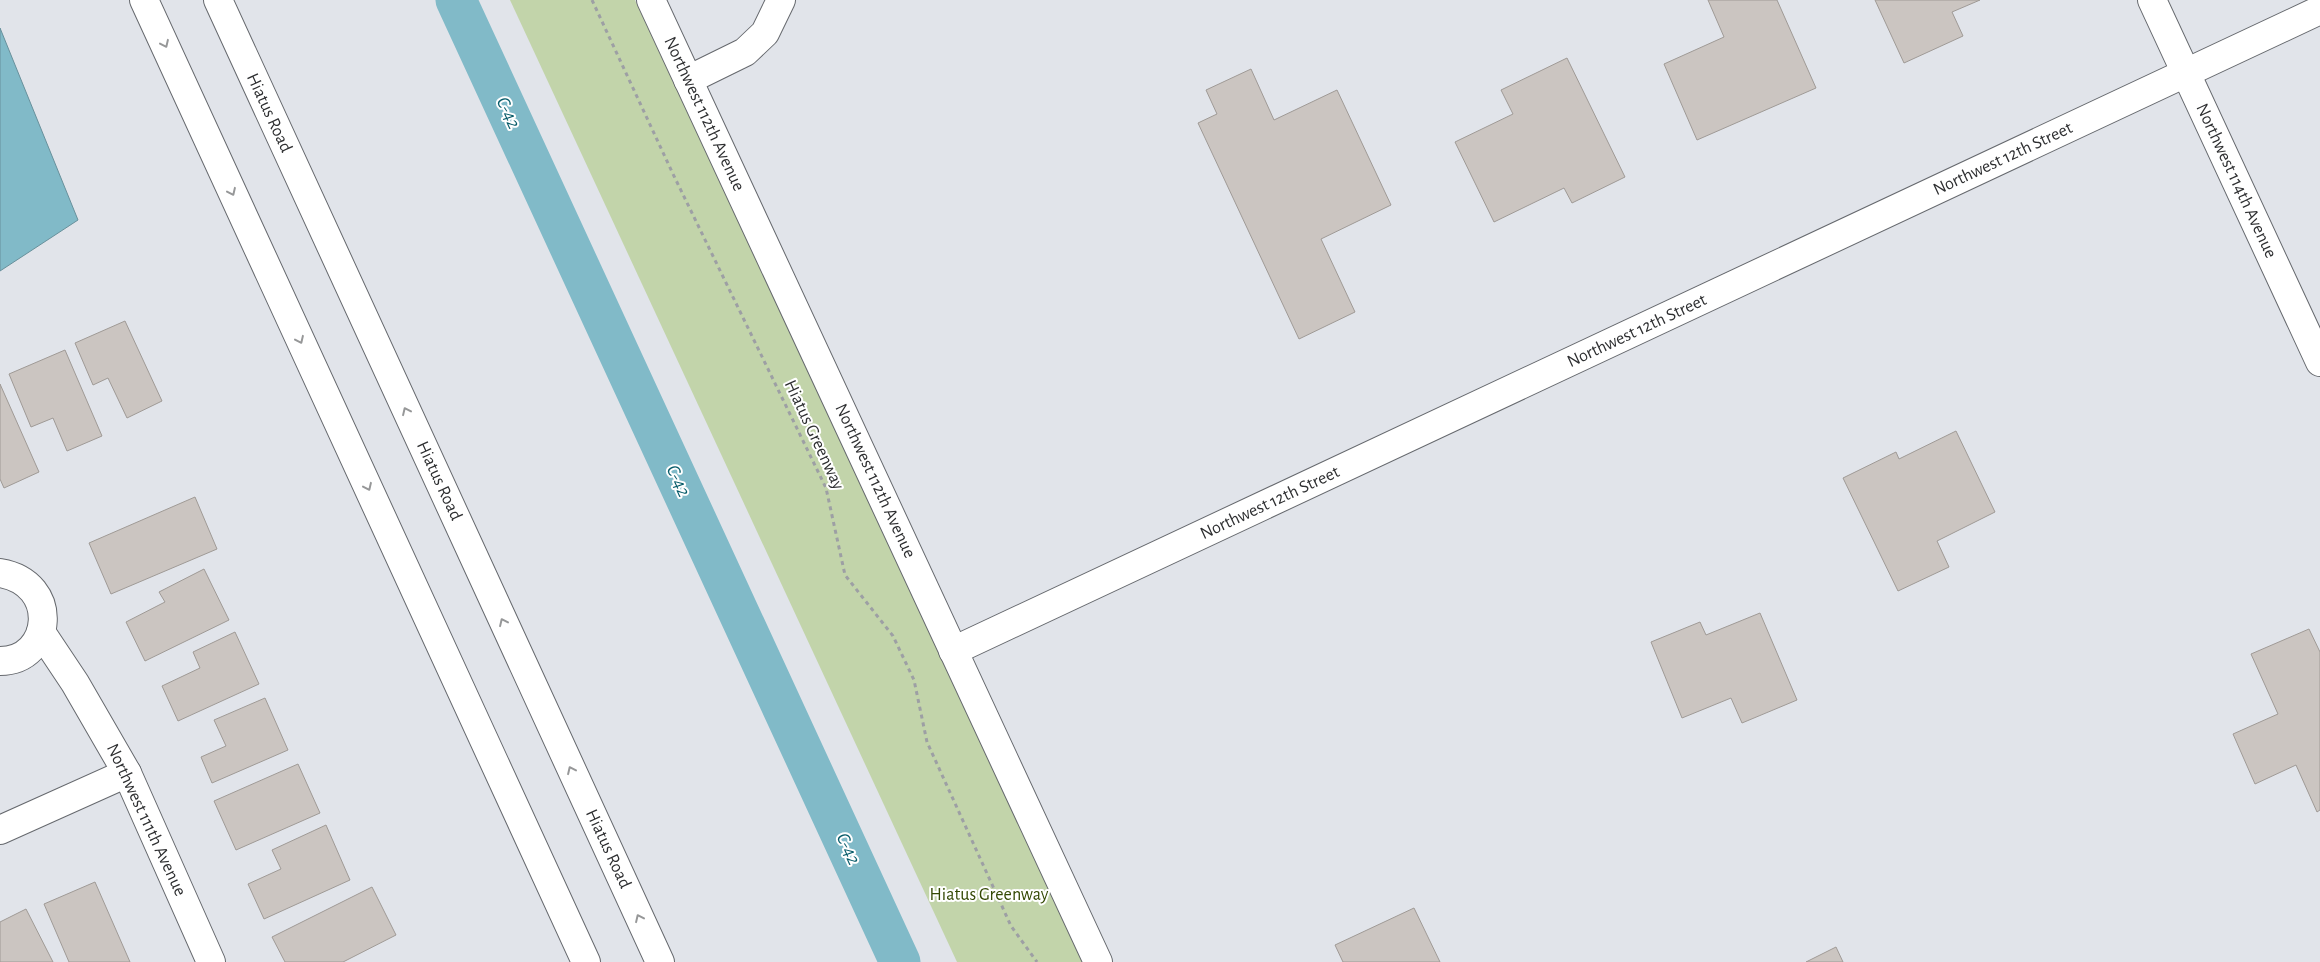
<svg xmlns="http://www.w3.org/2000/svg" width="2320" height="962" font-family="'Alegreya Sans',sans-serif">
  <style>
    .green { fill: #c2d4aa }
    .water { fill: #81bac8; stroke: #68909b }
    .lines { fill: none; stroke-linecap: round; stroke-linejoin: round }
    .canal { stroke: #81bac8; stroke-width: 41 }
    .building { fill: #cbc5c1; stroke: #9f9a96 }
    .minor-casing { stroke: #66696e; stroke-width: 30 }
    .major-casing { stroke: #66696e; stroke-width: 30 }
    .path { stroke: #9d9fa4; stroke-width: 3; stroke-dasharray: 4 4; stroke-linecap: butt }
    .minor { stroke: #fff; stroke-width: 28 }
    .major { stroke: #fff; stroke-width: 28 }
    .oneway { stroke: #969798 }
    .labels { text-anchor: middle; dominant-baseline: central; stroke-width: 4; stroke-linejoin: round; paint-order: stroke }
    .street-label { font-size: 18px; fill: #2e2f31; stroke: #fff }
    .park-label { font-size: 18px; fill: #344904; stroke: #fff }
    .water-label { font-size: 19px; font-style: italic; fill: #055a68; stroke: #fff }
  </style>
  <rect width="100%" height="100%" fill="#e1e4ea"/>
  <!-- green -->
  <path class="green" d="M510,0h125l449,962h-127z"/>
  <!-- water -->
  <path class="water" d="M0,28l78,192 -78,51z"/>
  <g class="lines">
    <!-- canal -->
    <path class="canal" d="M456,0l444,962"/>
  </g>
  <!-- building -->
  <g class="building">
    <path d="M1708,0h69l39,88 -119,52 -33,-76 60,-27z"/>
    <path d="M1875,0h105l-28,12 11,24 -59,27z"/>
    <path d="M1567,58l58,119 -53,26 -8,-15 -70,34 -39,-80 58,-28 -12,-24z"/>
    <path d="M1251,69l23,51 63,-30 54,115 -70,34 34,73 -56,27 -101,-216 19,-9 -11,-24z"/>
    <path d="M125,321l37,80 -35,17 -19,-40 -15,7 -18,-42z"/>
    <path d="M65,350l37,86 -35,15 -14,-33 -22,9 -22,-53z"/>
    <path d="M0,384l39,88 -35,16 -4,-9z"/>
    <path d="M1956,431l39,81 -58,29 12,26 -51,24 -55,-113 53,-26 3,7z"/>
    <path d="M195,497l22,52 -106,45 -22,-51z"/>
    <path d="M204,569l25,51 -84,41 -19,-39 39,-20 -6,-10z"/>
    <path d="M1760,613l37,87 -55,23 -11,-25 -49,20 -31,-76 49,-20 6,13z"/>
    <path d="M2309,629l11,23v158l-3,2 -21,-47 -41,19 -22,-50 45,-20 -27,-60z"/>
    <path d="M235,632l24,52 -81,37 -16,-35 38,-18 -7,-16z"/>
    <path d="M265,698l23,52 -76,33 -11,-26 25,-11 -12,-26z"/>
    <path d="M298,764l22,49 -84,37 -22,-49z"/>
    <path d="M326,825l24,55 -86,39 -16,-35 33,-15 -9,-19z"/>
    <path d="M95,882l35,80h-61l-25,-58z"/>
    <path d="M372,887l24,48 -53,27h-58l-13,-25z"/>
    <path d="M1414,908l26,54h-97l-8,-17z"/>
    <path d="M26,909l27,53h-53v-40z"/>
    <path d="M1836,947l7,15h-37z"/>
  </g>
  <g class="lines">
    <!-- minor casing -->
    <g class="minor-casing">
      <g id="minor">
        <path d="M651,0l447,962"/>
        <path d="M2152,0l168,362"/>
        <path d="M688,80l57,-28 20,-19 16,-33"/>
        <path d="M0,573c61,10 53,88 0,88"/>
        <path d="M41,632l34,51 52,90 84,189"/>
        <path d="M953,651l1367,-641"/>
        <path d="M0,830l127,-57"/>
      </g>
    </g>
    <!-- major casing -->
    <g class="major-casing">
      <g id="major">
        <path d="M144,0l442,962"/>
        <path d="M218,0l442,962"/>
      </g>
    </g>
    <!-- path -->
    <path class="path" d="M592,0l81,174 153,314 19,87 48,61 21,44 13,62 84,184 26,36"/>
    <!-- minor -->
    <use href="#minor" class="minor"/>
    <!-- major -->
    <use href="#major" class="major"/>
  </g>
  <!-- one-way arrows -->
  <defs><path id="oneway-chevron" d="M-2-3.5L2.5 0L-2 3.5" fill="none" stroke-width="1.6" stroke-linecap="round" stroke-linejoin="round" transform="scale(1.25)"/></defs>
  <g class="oneway">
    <use href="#oneway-chevron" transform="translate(165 44) rotate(65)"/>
    <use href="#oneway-chevron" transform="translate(232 192) rotate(65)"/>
    <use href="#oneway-chevron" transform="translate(300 340) rotate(65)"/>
    <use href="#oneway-chevron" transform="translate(406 411) rotate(-115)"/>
    <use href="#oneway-chevron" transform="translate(368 487) rotate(65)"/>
    <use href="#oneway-chevron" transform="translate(503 622) rotate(-115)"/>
    <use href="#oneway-chevron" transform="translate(571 770) rotate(-115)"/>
    <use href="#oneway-chevron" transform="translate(639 918) rotate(-115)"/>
  </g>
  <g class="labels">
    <!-- street labels -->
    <g class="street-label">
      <text transform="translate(269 113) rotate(65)">Hiatus Road</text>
      <text transform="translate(704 114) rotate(65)">Northwest 112th Avenue</text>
      <text transform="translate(2003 159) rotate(-25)">Northwest 12th Street</text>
      <text transform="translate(2236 181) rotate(65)">Northwest 114th Avenue</text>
      <text transform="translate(1637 331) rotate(-25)">Northwest 12th Street</text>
      <text transform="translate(814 435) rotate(65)">Hiatus Greenway</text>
      <text transform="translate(439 481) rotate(65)">Hiatus Road</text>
      <text transform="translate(875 481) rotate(65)">Northwest 112th Avenue</text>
      <text transform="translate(1270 503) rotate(-25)">Northwest 12th Street</text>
      <text transform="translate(146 820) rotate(65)">Northwest 111th Avenue</text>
      <text transform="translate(608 849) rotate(65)">Hiatus Road</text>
    </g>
    <!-- park labels -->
    <g class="park-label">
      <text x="989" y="895">Hiatus Greenway</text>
    </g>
    <!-- water labels -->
    <g class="water-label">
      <text transform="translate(508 113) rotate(65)">C-42</text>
      <text transform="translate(678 481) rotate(65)">C-42</text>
      <text transform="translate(848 849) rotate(65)">C-42</text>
    </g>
  </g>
</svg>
